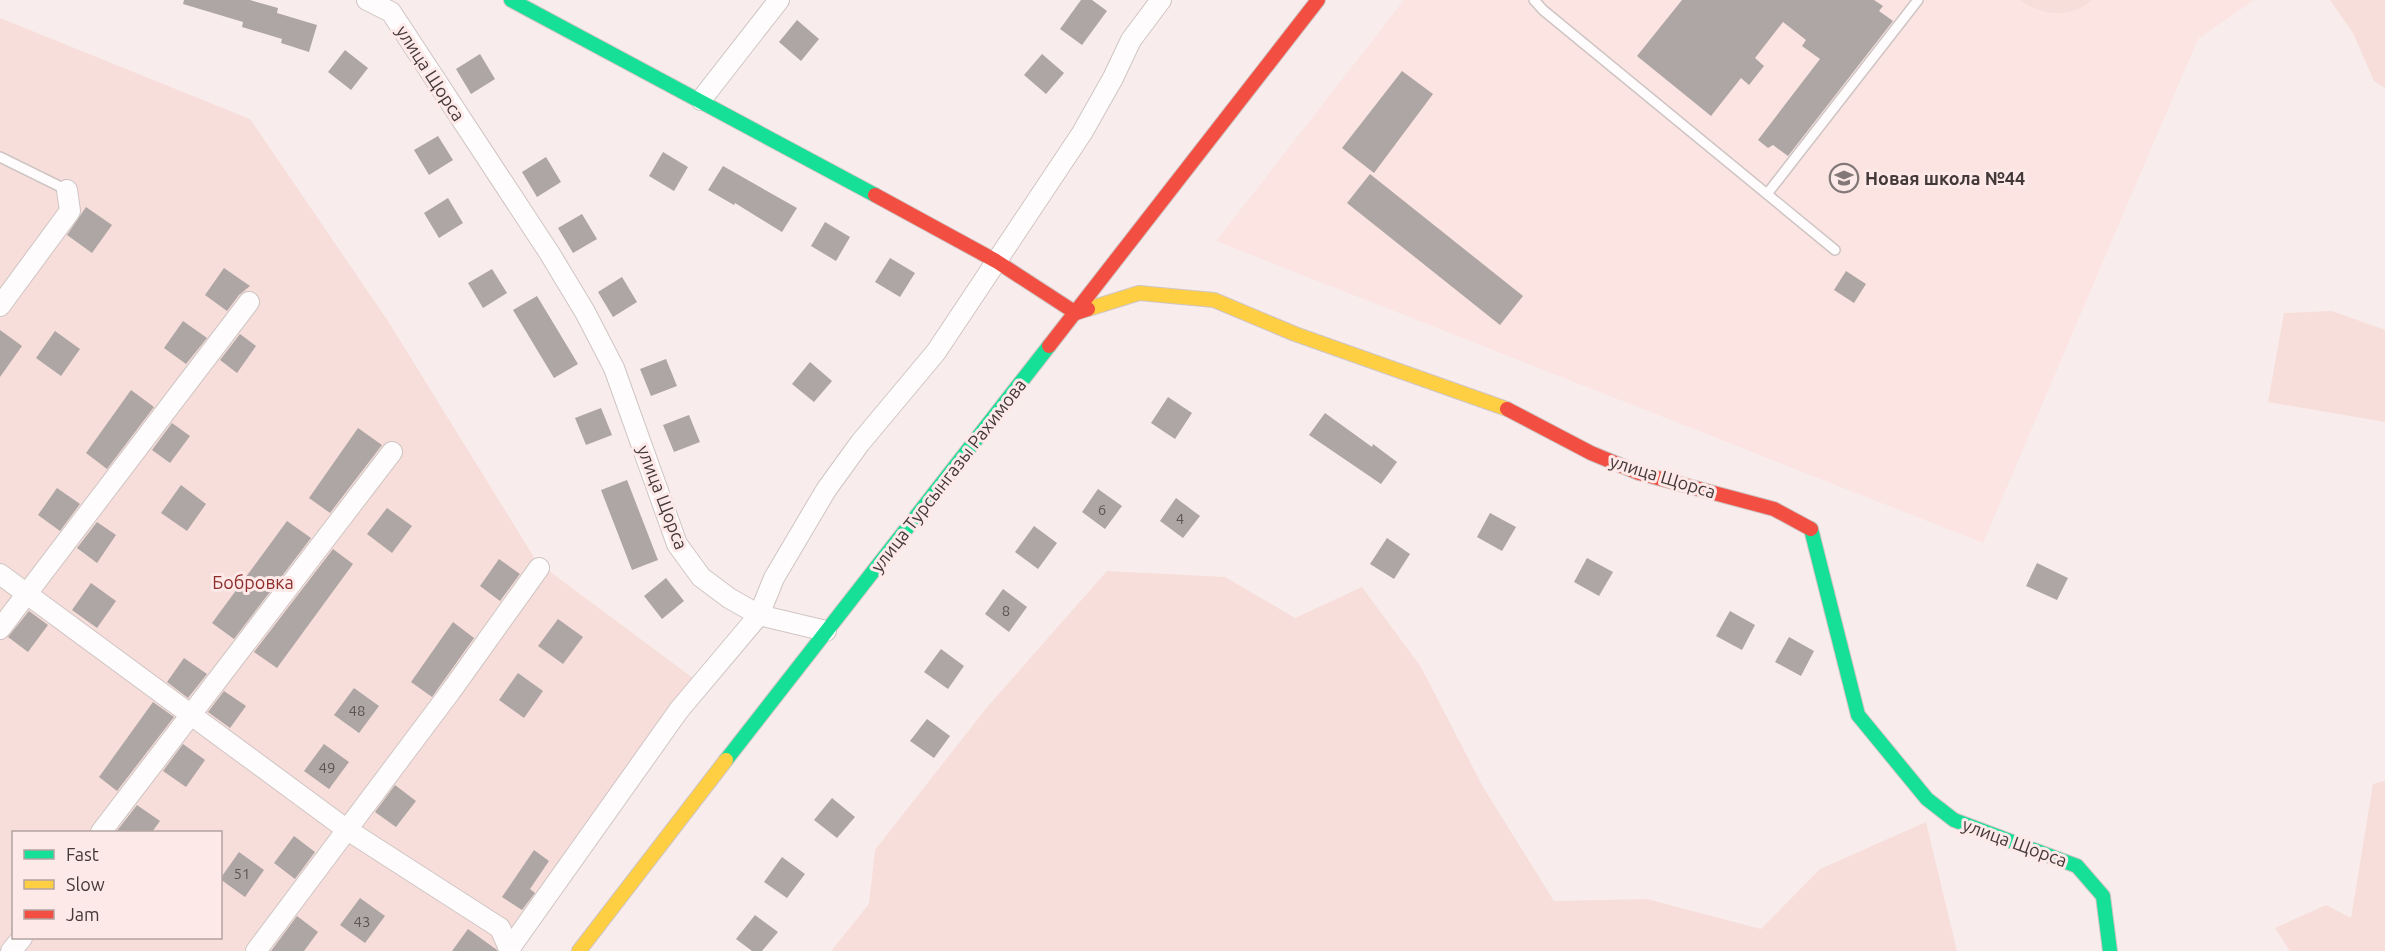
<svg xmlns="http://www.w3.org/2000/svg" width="2385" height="951" font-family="Ubuntu,sans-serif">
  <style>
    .built { fill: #fbe4e1 }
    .green { fill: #f7deda; fill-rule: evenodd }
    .building { fill: #aea6a4 }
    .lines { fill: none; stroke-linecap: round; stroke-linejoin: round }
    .lane-casing { stroke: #cfc5c4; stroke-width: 12 }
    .street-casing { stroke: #cfc5c4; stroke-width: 22 }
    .fast-casing { stroke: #cfc5c4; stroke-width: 16 }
    .slow-casing { stroke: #cfc5c4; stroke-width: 16 }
    .jam-casing { stroke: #cfc5c4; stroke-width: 16 }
    .lane { stroke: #fefcfc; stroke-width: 9 }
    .street { stroke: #fefcfc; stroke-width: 20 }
    .fast { stroke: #16e098; stroke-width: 14 }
    .slow { stroke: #ffcf43; stroke-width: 14 }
    .jam { stroke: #f24e42; stroke-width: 14 }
    .labels { text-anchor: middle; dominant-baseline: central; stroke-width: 6; stroke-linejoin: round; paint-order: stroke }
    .number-label { font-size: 15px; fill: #5e5453 }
    .street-label { font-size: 18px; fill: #433938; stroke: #fde9e7 }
    .poi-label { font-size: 18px; font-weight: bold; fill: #433938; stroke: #fde9e7; text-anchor: start }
    .park-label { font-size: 18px; fill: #8d2e2c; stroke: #fde9e7 }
  </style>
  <rect width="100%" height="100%" fill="#f8edec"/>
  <!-- built -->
  <path class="built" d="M1404,0h850l-56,39 -215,504 -767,-302z"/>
  <!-- green -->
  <g class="green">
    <path d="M2020,0h72c-22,19 -49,16 -72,0z"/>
    <path d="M2330,0h55v88l-11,-7 -21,-48z"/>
    <path d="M0,18l250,101 138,202 149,241 168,125 -192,264h-513zM14,832h206v106h-206z"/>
    <path d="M2332,311l53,19v92l-117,-20 16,-89z"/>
    <path d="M1107,571l118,6 70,41 67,-31 59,80 62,120 71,114 93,-2 114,30 59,-60 106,-47 31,129h-1126l38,-47 6,-54 113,-144z"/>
    <path d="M2385,781v170h-95l-15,-23 51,-23 25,13 22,-134z"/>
  </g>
  <!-- building -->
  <g class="building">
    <path d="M184,0h66l28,8 -1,5 40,12 -8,27 -28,-9 1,-4 -40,-12 1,-5 -60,-18z"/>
    <path d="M1081,0h11l15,11 -25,34 -22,-16z"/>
    <path d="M1682,0h192l9,6 -4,5 14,10 -105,135 -15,-11 -5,3 -10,-8 62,-81 -18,-13 4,-6 -23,-18 -28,36 9,8 -15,19 -8,-7 -30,38 -74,-60z"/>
    <path d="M797,20l22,19 -18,22 -22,-19z"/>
    <path d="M345,50l23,18 -17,22 -23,-18z"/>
    <path d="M480,54l15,25 -24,15 -15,-25z"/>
    <path d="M1042,54l22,19 -18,21 -22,-19z"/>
    <path d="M1402,71l31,23 -59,79 -32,-25z"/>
    <path d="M438,136l15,24 -24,15 -15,-25z"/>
    <path d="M663,152l25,15 -14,24 -25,-15z"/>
    <path d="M546,157l15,25 -24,15 -15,-25z"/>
    <path d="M723,166l74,42 -15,24 -47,-29 -1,2 -26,-15z"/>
    <path d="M1370,174l153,122 -23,29 -153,-122z"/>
    <path d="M448,198l15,25 -24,15 -15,-25z"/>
    <path d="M86,207l26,18 -20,28 -25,-18z"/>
    <path d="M582,214l15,25 -24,14 -15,-25z"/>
    <path d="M825,222l25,15 -14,24 -25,-15z"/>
    <path d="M890,258l25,15 -15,24 -25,-15z"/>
    <path d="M224,268l26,18 -11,9 -12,16 -22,-16z"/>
    <path d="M492,269l15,24 -24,15 -15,-25z"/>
    <path d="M1846,271l20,13 -12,19 -20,-13z"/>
    <path d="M622,277l15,25 -24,15 -15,-25z"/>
    <path d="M537,296l41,68 -24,14 -41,-68z"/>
    <path d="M183,321l24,17 -21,26 -22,-16z"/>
    <path d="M0,330l22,16 -22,31z"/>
    <path d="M55,331l25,18 -19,27 -25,-18z"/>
    <path d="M240,334l16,12 -19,27 -17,-13z"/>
    <path d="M666,359l11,27 -26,10 -11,-27z"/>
    <path d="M810,362l22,19 -18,21 -22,-18z"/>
    <path d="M131,390l23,17 -47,62 -21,-16z"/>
    <path d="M1168,397l24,16 -17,26 -24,-16z"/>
    <path d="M601,408l11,27 -26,10 -11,-27z"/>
    <path d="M1325,413l47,34 1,-3 24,18 -16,22 -72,-49z"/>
    <path d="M689,415l11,27 -26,10 -11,-27z"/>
    <path d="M172,423l18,13 -20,27 -18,-13z"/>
    <path d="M358,428l24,17 -52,68 -21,-15z"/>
    <path d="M627,480l31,80 -26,10 -31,-80z"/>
    <path d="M181,485l25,19 -19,27 -26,-18z"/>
    <path d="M57,488l23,16 -20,27 -22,-16z"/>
    <path d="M1098,489l24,17 -17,23 -23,-17z"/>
    <path d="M1176,498l24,18 -17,22 -23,-17z"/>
    <path d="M387,508l25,18 -20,27 -25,-19z"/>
    <path d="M1490,513l26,14 -14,24 -25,-14z"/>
    <path d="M287,521l24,17 -77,101 -22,-16z"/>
    <path d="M97,522l19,13 -19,28 -20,-15z"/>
    <path d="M1034,526l23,17 -19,26 -23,-17z"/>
    <path d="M1387,538l23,16 -16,25 -24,-15z"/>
    <path d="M333,549l20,15 -76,104 -23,-16z"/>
    <path d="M1587,558l26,14 -14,24 -25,-14z"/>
    <path d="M499,559l21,15 -20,27 -20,-15z"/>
    <path d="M2037,563l31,15 -11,22 -31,-14z"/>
    <path d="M666,578l18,23 -22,18 -18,-23z"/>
    <path d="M91,583l25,18 -19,27 -25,-18z"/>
    <path d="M1003,589l24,18 -18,25 -24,-18z"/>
    <path d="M29,611l19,14 -20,27 -20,-15z"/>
    <path d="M1730,611l25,14 -13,25 -26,-14z"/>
    <path d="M558,619l25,18 -20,27 -25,-18z"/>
    <path d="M453,622l21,16 -42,59 -21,-15z"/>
    <path d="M1789,637l25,14 -13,25 -26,-14z"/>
    <path d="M941,649l23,17 -16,23 -24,-17z"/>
    <path d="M184,658l23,16 -19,24 -21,-16z"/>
    <path d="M518,673l25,18 -19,27 -25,-18z"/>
    <path d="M354,688l25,18 -20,27 -25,-18z"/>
    <path d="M224,691l22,15 -16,22 -22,-16z"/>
    <path d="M153,702l21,15 -57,74 -18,-14z"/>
    <path d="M927,719l23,17 -16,22 -24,-17z"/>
    <path d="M183,744l22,16 -19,27 -23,-16z"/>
    <path d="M324,744l25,18 -20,27 -25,-18z"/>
    <path d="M395,785l21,16 -20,26 -21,-15z"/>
    <path d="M832,798l23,19 -18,21 -23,-18z"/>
    <path d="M137,805l23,16 -8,11h-36z"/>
    <path d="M294,836l21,16 -20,27 -21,-16z"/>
    <path d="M534,850l15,11 -19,28 5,4 -13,17 -20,-13z"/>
    <path d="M239,852l25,18 -19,27 -25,-18z"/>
    <path d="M782,857l23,17 -18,24 -23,-16z"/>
    <path d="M360,898l25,18 -20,27 -25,-18z"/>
    <path d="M755,915l23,17 -16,19h-10l-16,-12z"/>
    <path d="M297,916l21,16 -14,19h-33z"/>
    <path d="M468,929l29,21v1h-45z"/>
  </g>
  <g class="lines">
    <!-- lane casing -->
    <g class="lane-casing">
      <g id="lane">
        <path d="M1534,0l9,10 292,240"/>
        <path d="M0,157l67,33"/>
        <path d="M1767,194l151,-194"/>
      </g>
    </g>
    <!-- street casing -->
    <g class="street-casing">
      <g id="street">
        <path d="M367,0l24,12 159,242 35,58 29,56 63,176 24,33 28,21 30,17 67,16"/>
        <path d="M701,100l78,-100"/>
        <path d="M0,306l70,-95 -3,-21"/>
        <path d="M0,574l346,255 154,99 10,23"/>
        <path d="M0,629l249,-327"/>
        <path d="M101,832l291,-380"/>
        <path d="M510,948l169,-238 80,-95 15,-37 52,-88 34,-47 76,-91 146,-219 31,-55 18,-38 30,-40"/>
        <path d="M11,951l11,-13"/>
        <path d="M256,951l195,-260 88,-123"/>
      </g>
    </g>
    <!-- fast casing -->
    <g class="fast-casing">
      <g id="fast">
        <path d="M511,0l364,195"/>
        <path d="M1811,529l47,186 69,84 27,21 123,46 26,30 7,55"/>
        <path d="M726,760l323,-414"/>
      </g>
    </g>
    <!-- slow casing -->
    <g class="slow-casing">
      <g id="slow">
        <path d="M1088,309l51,-16 75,7 81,34 212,75"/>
        <path d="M579,951l147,-191"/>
      </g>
    </g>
    <!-- jam casing -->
    <g class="jam-casing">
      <g id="jam">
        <path d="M875,195l121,66 80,52 12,-4"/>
        <path d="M1049,346l269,-346"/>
        <path d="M1507,409l84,44 48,20 135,36 37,20"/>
      </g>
    </g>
    <!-- lane -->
    <use href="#lane" class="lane"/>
    <!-- street -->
    <use href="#street" class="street"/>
    <!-- fast -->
    <use href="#fast" class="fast"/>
    <!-- slow -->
    <use href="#slow" class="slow"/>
    <!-- jam -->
    <use href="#jam" class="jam"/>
  </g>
  <!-- icons -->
  <defs>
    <g id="school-ring" transform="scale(1.5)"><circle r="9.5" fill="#fde9e7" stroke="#827877" stroke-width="1.5"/><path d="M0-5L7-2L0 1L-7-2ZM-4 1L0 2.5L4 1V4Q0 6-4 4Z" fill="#827877"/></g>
  </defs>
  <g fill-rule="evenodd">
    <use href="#school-ring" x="1844" y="178"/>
  </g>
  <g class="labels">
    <!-- number labels -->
    <g class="number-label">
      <text x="1102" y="509">6</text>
      <text x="1180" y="518">4</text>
      <text x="1006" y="610">8</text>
      <text x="357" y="710">48</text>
      <text x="327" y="767">49</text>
      <text x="242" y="873">51</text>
      <text x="362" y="921">43</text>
    </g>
    <!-- street labels -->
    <g class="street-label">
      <text transform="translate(431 73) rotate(57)">улица Щорса</text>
      <text transform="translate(948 475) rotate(-52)">улица Турсынгазы Рахимова</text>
      <text transform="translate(1663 476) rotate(17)">улица Щорса</text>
      <text transform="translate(663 497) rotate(69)">улица Щорса</text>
      <text transform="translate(2015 842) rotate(20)">улица Щорса</text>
    </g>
    <!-- poi labels -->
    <g class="poi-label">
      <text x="1865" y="178">Новая школа №44</text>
    </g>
    <!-- park labels -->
    <g class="park-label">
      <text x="253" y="582">Бобровка</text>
    </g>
  </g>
  <!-- legend -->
  <rect x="12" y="831" width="210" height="108" fill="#fde9e7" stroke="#b3a3a1" stroke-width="1.5"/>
  <rect x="24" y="850" width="30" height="9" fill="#16e098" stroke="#b3a3a1" stroke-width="1.5"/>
  <text x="66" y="861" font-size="18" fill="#433938">Fast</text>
  <rect x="24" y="880" width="30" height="9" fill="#ffcf43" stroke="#b3a3a1" stroke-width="1.5"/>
  <text x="66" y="891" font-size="18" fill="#433938">Slow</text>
  <rect x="24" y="910" width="30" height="9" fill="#f24e42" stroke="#b3a3a1" stroke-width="1.5"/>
  <text x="66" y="921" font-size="18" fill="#433938">Jam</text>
</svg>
